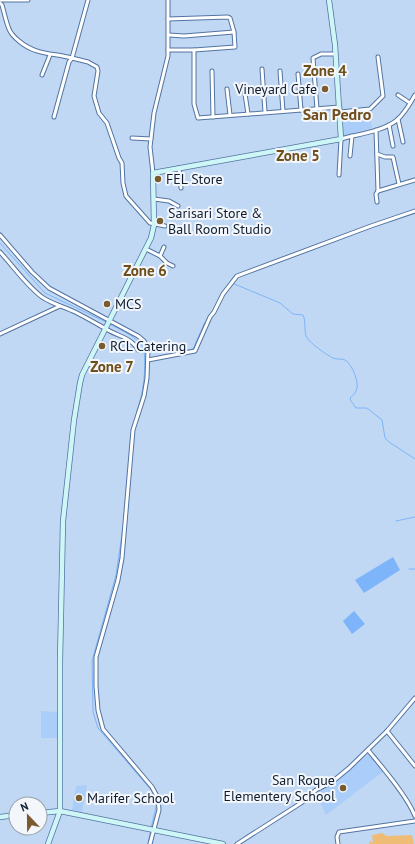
<svg xmlns="http://www.w3.org/2000/svg" width="415" height="844" font-family="'PT Sans',sans-serif">
  <style>
    .built { fill: #abcdf9 }
    .green { fill: #eebc75 }
    .water { fill: #7db4fa }
    .lines { fill: none; stroke-linecap: round; stroke-linejoin: round }
    .stream { stroke: #7db4fa; stroke-width: 1 }
    .street-casing { stroke: #5274a0; stroke-width: 5 }
    .secondary-casing { stroke: #5274a0; stroke-width: 6 }
    .street { stroke: #fff; stroke-width: 3 }
    .secondary { stroke: #cff6f6; stroke-width: 4.5 }
    .poi-dot { fill: #795b2f; stroke: #f3f7fc; stroke-width: 1.5 }
    .labels { text-anchor: middle; dominant-baseline: central; stroke-width: 4; stroke-linejoin: round; paint-order: stroke }
    .poi-label { font-size: 14px; fill: #101e30; stroke: #f3f7fc; text-anchor: start }
    .neighbourhood-label { font-size: 15px; font-weight: bold; fill: #6f4e1a; stroke: #f3f7fc }
    .quarter-label { font-size: 16px; font-weight: bold; fill: #6f4e1a; stroke: #f3f7fc }
  </style>
  <rect width="100%" height="100%" fill="#c1d8f5"/>
  <!-- built -->
  <g class="built">
    <path d="M370,110l2,18 -29,8v-22z"/>
    <path d="M41,711l16,1v26h-16z"/>
    <path d="M369,753l15,18 -58,44 -10,-21z"/>
    <path d="M87,785l-5,27 -10,-2 4,-24z"/>
  </g>
  <!-- green -->
  <path class="green" d="M382,833l5,3 25,-1 2,9h-44l-1,-3 4,1 -1,-7z"/>
  <!-- water -->
  <g class="water">
    <path d="M393,557l7,13 -36,23 -9,-13z"/>
    <path d="M354,611l11,13 -13,10 -9,-13z"/>
  </g>
  <g class="lines">
    <!-- stream -->
    <g class="stream">
      <path d="M376,223l37,-13"/>
      <path d="M0,243l45,50 61,29"/>
      <path d="M232,283l48,20 13,11 10,1c3,6 1,15 3,21 3,7 21,19 27,22 4,2 9,0 12,2 8,5 15,24 11,31 -1,3 -4,5 -6,7l1,3 5,7h11l15,12 3,18 4,4 26,17"/>
      <path d="M226,288l8,-12 66,-25"/>
      <path d="M109,324c12,6 29,13 35,25 2,22 0,41 -7,62"/>
      <path d="M151,358l42,-9 11,-25 10,-14"/>
      <path d="M124,521l-8,54 -24,86 1,51 5,16 54,63 5,12 -6,25"/>
      <path d="M396,521l19,-4"/>
      <path d="M409,569h6"/>
      <path d="M148,844l2,-11"/>
    </g>
    <!-- street casing -->
    <g class="street-casing">
      <g id="street">
        <path d="M0,0h28"/>
        <path d="M0,3l2,2c2,7 4,17 7,24 2,5 5,8 10,12 16,14 34,12 53,17l16,-58"/>
        <path d="M169,35l15,1 50,-4"/>
        <path d="M168,50h26l41,-3 -1,-15 -4,-14 -2,-1 -60,2"/>
        <path d="M194,50v54l4,14 142,-11"/>
        <path d="M262,69l3,43"/>
        <path d="M212,71l1,46"/>
        <path d="M280,71l3,40"/>
        <path d="M298,74l3,36"/>
        <path d="M42,75l8,-20"/>
        <path d="M244,87l4,27"/>
        <path d="M227,89l3,26"/>
        <path d="M398,95l12,8"/>
        <path d="M317,109l-4,-51 8,-4h14"/>
        <path d="M340,112l30,-3 13,-13 -5,-39"/>
        <path d="M54,117l15,-55 3,-4 16,4 9,5 1,4 -4,25 5,17 8,10 12,35 3,5 1,20 3,13 24,27 15,3"/>
        <path d="M398,119l5,23"/>
        <path d="M389,125l4,21"/>
        <path d="M376,130l2,61 -2,3 1,8"/>
        <path d="M132,138l19,1"/>
        <path d="M377,154l8,3h8l6,27"/>
        <path d="M350,156l2,-20"/>
        <path d="M179,168l2,20"/>
        <path d="M153,173l-3,-26 4,-34 14,-57v-56"/>
        <path d="M339,175l2,-36c17,-5 41,-7 56,-19 7,-6 13,-16 18,-25"/>
        <path d="M378,191l37,-11"/>
        <path d="M154,199l15,2 9,5"/>
        <path d="M0,235l32,37 17,16 89,48 6,5 4,7 -1,30 -3,18 -11,34 -11,128 -4,22 -22,77v29l2,24 5,19 49,58 6,11 1,12 -9,34"/>
        <path d="M146,249l14,7 7,7 6,3"/>
        <path d="M0,252c14,15 26,33 42,45 10,7 23,10 33,15 12,6 22,12 33,18 10,6 24,8 30,20"/>
        <path d="M160,256l4,-9"/>
        <path d="M0,334l60,-28"/>
        <path d="M148,360l47,-9 15,-34 4,-5 9,-18 14,-18 134,-50 44,-15"/>
        <path d="M88,364l22,7"/>
        <path d="M387,731l28,35"/>
        <path d="M368,750c14,17 39,46 47,66"/>
        <path d="M237,844l64,-41 15,-13 16,-8 17,-14 38,-37 28,-33"/>
        <path d="M338,844l-1,-7 2,-5 76,-11"/>
      </g>
    </g>
    <!-- secondary casing -->
    <g class="secondary-casing">
      <g id="secondary">
        <path d="M40,813l20,-2 163,33"/>
        <path d="M0,817l16,-2"/>
        <path d="M48,844l12,-33v-150l3,-140 11,-101 6,-37 2,-8 69,-137 3,-13 -1,-52 188,-34 -6,-94 -6,-45"/>
      </g>
    </g>
    <!-- street -->
    <use href="#street" class="street"/>
    <!-- secondary -->
    <use href="#secondary" class="secondary"/>
  </g>
  <!-- markers -->
  <g class="poi-dot">
    <circle cx="325" cy="89" r="4"/>
    <circle cx="158" cy="179" r="4"/>
    <circle cx="160" cy="221" r="4"/>
    <circle cx="107" cy="304" r="4"/>
    <circle cx="102" cy="346" r="4"/>
    <circle cx="343" cy="788" r="4"/>
    <circle cx="79" cy="798" r="4"/>
  </g>
  <g class="labels">
    <!-- poi labels -->
    <g class="poi-label">
      <text x="317" y="89" text-anchor="end">Vineyard Cafe</text>
      <text x="166" y="179">FEL Store</text>
      <text x="168" y="213">Sarisari Store &amp;<tspan x="168" dy="16">Ball Room Studio</tspan></text>
      <text x="115" y="304">MCS</text>
      <text x="110" y="346">RCL Catering</text>
      <text x="335" y="780" text-anchor="end">San Roque<tspan x="335" dy="16">Elementery School</tspan></text>
      <text x="87" y="798">Marifer School</text>
    </g>
    <!-- neighbourhood labels -->
    <g class="neighbourhood-label">
      <text x="325" y="70">Zone 4</text>
      <text x="298" y="155">Zone 5</text>
      <text x="145" y="270">Zone 6</text>
      <text x="112" y="366">Zone 7</text>
    </g>
    <!-- quarter labels -->
    <g class="quarter-label">
      <text x="337" y="114">San Pedro</text>
    </g>
  </g>
  <!-- north arrow -->
  <g transform="translate(28 816) rotate(338)"><circle r="19" fill="#f3f7fc" stroke="#98a0aa"/>
  <path d="M0-3L7 15L0 10L-7 15Z" fill="#795b2f"/>
  <text y="-6" font-size="11" font-weight="bold" text-anchor="middle" fill="#101e30">N</text>
  </g>
</svg>
